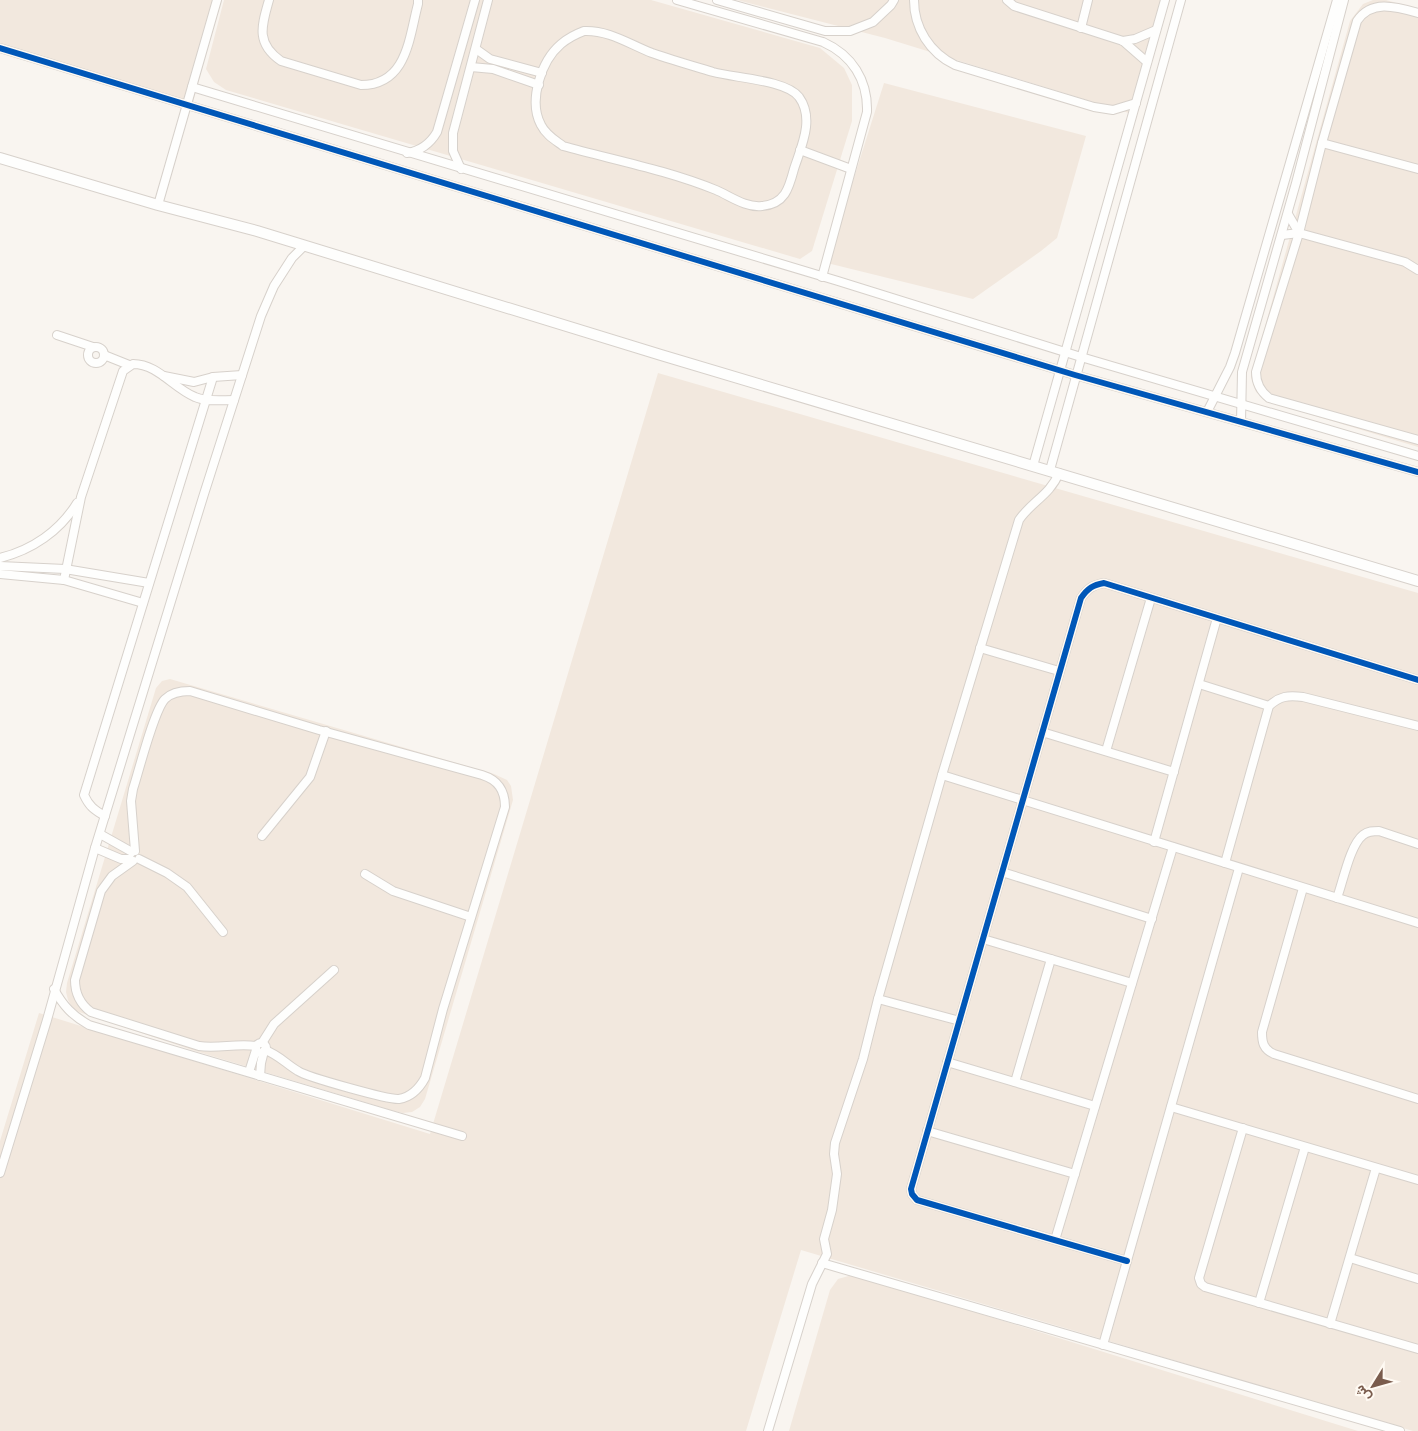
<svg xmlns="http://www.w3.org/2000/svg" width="1418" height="1431" font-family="'IBM Plex Sans',Vazirmatn,sans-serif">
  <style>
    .residential { fill: #f2e8de }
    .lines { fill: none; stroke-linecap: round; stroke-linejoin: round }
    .minor-casing { stroke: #d7d1cb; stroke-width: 10 }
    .tertiary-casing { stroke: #d7d1cb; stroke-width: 12 }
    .minor { stroke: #fefefd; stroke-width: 8 }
    .tertiary { stroke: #fefefd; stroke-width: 10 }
    .cycleway-casing { stroke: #fffaf3; stroke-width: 9 }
    .cycleway { stroke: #0057b8; stroke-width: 6 }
  </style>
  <rect width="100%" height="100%" fill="#f9f5f0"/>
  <!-- residential -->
  <g class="residential">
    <path d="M0,0h221l-30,109 -191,-57z"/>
    <path d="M224,0h427l169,48 24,20 8,17v36l-40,130 -12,8 -574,-169 -12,-8 -8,-13z"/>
    <path d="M737,0h427l-32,114 -247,-76z"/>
    <path d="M1373,0h13l32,9v438l-149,-45 -13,-10 -5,-15 99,-356 13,-17z"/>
    <path d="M884,83l202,53 -29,102 -16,13 -68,48 -146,-36z"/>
    <path d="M658,373l760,220v838h-5l-612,-181 -55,181h-746v-290l39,-128 391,121z"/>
    <path d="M170,679l324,95 13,6 4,6 2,14 -88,299 -5,8 -8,5 -9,1 -9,-2 -202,-61 -113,-38 -7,-5 -4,-7 -2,-8 1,-9 89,-295 6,-7z"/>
    <path d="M852,1275l7,1 499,155h-569l41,-141 8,-11z"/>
  </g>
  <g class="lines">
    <!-- minor casing -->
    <g class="minor-casing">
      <g id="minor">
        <path d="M269,0c-7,25 -14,43 12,61l80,24c46,0 48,-47 57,-81v-4"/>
        <path d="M677,0l146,42c29,13 45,38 44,70l-45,165"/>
        <path d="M717,0l108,31h25l23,-9 18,-17 3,-5"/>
        <path d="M914,0c0,28 16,53 41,65l139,42 19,3 23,-7"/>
        <path d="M1007,0l7,6 109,35 24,21"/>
        <path d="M1418,13c-24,-7 -47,-13 -61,8l-35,122 -23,90 -43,139c0,11 4,19 13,26l149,42"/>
        <path d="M1081,28l7,-28"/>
        <path d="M584,31c25,-1 45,13 68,22 20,7 41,13 61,19 22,6 73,8 86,25 16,22 2,50 -5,72 -5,19 -9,35 -32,37 -16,2 -32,-10 -46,-16 -49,-20 -102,-30 -153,-44 -8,-6 -17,-11 -22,-21 -13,-24 0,-64 20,-81 7,-6 15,-10 23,-13z"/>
        <path d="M1123,41l12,-2 21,-9"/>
        <path d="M0,48l1075,327 343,97"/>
        <path d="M476,49l14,10 52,14"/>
        <path d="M471,67l22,2 46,16"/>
        <path d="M192,87l646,194 243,76 337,99"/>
        <path d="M1322,143l96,26"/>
        <path d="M800,150l51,19"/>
        <path d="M407,153c13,-2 23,-9 30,-21l38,-132"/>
        <path d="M461,169l-8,-18v-18l35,-133"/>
        <path d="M158,205l59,-205"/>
        <path d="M1288,214l11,19"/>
        <path d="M1282,235l17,-2 106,29 13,8"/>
        <path d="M57,335l36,12"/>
        <circle cx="96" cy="355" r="8"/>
        <path d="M104,355l25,10"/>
        <path d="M164,376l30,6 19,-5 29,-2"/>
        <path d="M1207,412l23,-45 5,-14 102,-353"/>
        <path d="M1241,422l1,-50 54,-189 48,-183"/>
        <path d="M1033,466l132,-466"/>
        <path d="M1050,470l131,-470"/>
        <path d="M0,558c32,-8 60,-27 77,-55"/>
        <path d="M0,566l65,3 84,14"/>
        <path d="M0,574l64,6 79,23"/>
        <path d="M64,580l17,-83 42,-126 10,-7c25,0 40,24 62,33 11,5 27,3 39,3"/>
        <path d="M980,648l79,23"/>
        <path d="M1199,684l70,22"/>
        <path d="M1042,732l132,40"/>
        <path d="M1106,751l45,-153"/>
        <path d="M942,775l476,148"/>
        <path d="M105,816c-11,-6 -16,-10 -21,-21l129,-418"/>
        <path d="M100,834l32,18"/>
        <path d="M262,836l48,-59 16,-46"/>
        <path d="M1154,842l63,-224"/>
        <path d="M95,848l26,11h9"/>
        <path d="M135,851l-4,-50 2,-12c6,-18 21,-79 32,-90 7,-7 16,-8 25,-8l129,39 163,45c16,5 23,15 23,32l-62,202 -18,69c-6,11 -14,19 -26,21 -10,1 -92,-22 -101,-28 -12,-7 -19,-16 -33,-21"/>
        <path d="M139,859l28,14 20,14 36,45"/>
        <path d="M133,861l-21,15 -11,15 -26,89c0,14 5,24 16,32l108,34c19,3 37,-3 57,0"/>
        <path d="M1225,863l44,-157c11,-10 19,-11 34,-9l115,29"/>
        <path d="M1002,872l150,47"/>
        <path d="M365,874l28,17 78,26"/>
        <path d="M1303,888l-41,144c0,10 1,17 12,22l144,45"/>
        <path d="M1337,898c6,-16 13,-53 26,-63 5,-4 10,-4 16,-4l39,13"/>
        <path d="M983,939l149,44"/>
        <path d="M54,989c9,17 19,27 35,36l373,111"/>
        <path d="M878,999l82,22"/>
        <circle cx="261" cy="1048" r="5"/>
        <path d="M262,1043l12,-19 60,-54"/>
        <path d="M947,1062l148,44"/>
        <path d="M249,1072l7,-22"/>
        <path d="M260,1076l1,-13 3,-12"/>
        <path d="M1015,1082l36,-123"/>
        <path d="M1171,1107l247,73"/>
        <path d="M1243,1128l-44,150 2,6 4,3 213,62"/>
        <path d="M927,1131l148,43"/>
        <path d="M0,1173l47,-153 48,-172 109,-354 57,-178 13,-30 18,-28 12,-12"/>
        <path d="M1055,1240l118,-393"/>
        <path d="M1350,1258l68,21"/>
        <path d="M1127,1261l-210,-61 -5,-6 -1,-5 170,-591c7,-10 12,-13 23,-15l314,97"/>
        <path d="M822,1263l578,168"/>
        <path d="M1259,1303l46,-156"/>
        <path d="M1330,1324l46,-156"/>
        <path d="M1103,1345l136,-477"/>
        <path d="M768,1431l44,-147 15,-30 -3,-15 8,-29 5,-36 -3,-20 1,-11 28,-84 15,-60 64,-224 77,-255c12,-18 31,-25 40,-47"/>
      </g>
    </g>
    <!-- tertiary casing -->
    <g class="tertiary-casing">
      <path id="tertiary" d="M0,158l158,47 99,26 404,124 757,226"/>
    </g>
    <!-- minor -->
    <use href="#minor" class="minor"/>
    <!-- tertiary -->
    <use href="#tertiary" class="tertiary"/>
    <!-- cycleway casing -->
    <g class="cycleway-casing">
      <g id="cycleway">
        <path d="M0,48l1075,327 343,97"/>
        <path d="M1127,1261l-210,-61 -5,-6 -1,-5 170,-591c7,-10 12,-13 23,-15l314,97"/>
      </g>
    </g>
    <!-- cycleway -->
    <use href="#cycleway" class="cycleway"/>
  </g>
  <!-- north arrow -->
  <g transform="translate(1373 1386) rotate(233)" stroke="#fffaf3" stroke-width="4" paint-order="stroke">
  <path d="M0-4L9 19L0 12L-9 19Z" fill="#7a5c4d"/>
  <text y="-8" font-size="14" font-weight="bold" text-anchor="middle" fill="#7a5c4d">ش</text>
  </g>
</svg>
